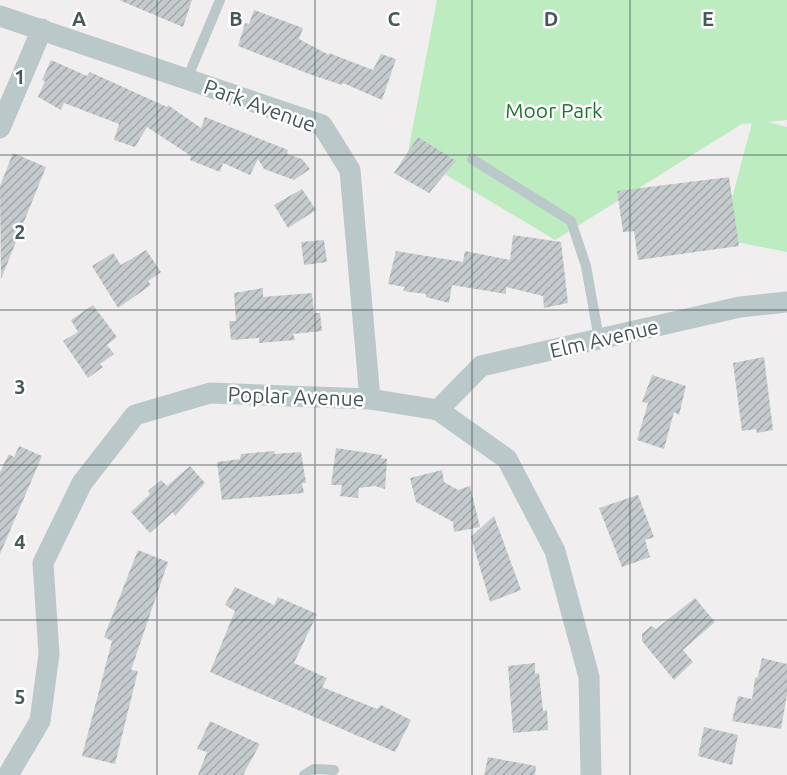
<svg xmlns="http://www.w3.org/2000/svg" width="787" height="775" font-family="Ubuntu,sans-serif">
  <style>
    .green { fill: #beecc1 }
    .building { fill: url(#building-hatch) }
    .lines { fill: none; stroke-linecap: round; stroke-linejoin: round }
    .service { stroke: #bac8ca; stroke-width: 10 }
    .minor { stroke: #bac8ca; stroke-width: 21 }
    .grid { fill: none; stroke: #47585a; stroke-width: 1.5; stroke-opacity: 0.55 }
    .labels { text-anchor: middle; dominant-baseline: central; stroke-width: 5; stroke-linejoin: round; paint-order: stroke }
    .street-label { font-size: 21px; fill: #47585a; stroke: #fff }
    .park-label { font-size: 21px; fill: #1c782c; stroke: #fff }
    .grid-label { font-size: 20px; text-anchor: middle; font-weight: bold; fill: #47585a; stroke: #fff; stroke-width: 5; stroke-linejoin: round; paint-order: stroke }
  </style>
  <defs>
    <pattern id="building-hatch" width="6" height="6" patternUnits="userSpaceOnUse" patternTransform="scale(1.5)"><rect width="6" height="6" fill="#c5cbcd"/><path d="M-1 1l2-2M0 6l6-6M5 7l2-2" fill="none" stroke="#a2a8a9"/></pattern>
  </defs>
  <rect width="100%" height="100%" fill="#f1eeef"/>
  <!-- green -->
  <path class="green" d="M437,0h350v120l-19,2 19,5v125l-66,-13 31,-116 -10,1 -187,116 -147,-88z"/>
  <!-- building -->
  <g class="building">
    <path d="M119,0h73l-9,27z"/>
    <path d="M254,10l49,18 -4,11 30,16v-2l44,17 8,-16 15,5 -14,41 -39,-17 -1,2 -33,-11 -71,-28 7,-23 4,1z"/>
    <path d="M51,60l36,16 3,-4 77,35 1,-2 33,23 4,-11 83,33 -1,4 15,5 8,10 -16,11 -30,-11 -6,-10 -8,16 -27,-12 -3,9 -30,-12 1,-4 -44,-29 -12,20 -21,-7 5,-16 -55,-21 -3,7 -23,-13 7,-16 -3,-1z"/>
    <path d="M418,137l38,24 -27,32 -35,-20z"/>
    <path d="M13,153l33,14 -45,112 -1,-93z"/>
    <path d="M729,177l10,69 -101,14 -4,-29 -11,1 -6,-41z"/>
    <path d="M302,189l14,21 -28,18 -14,-23z"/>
    <path d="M513,235l48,7 7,61 -24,5 -1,-12 -37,-9v7l-54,-9 -3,18 -23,-6v-3l-23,-3 2,-4 -17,-3 8,-33 67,11 2,-11 45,9z"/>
    <path d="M324,240l3,22 -23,3 -3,-23z"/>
    <path d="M146,250l15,22 -13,9 3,4 -33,23 -26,-42 21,-13 8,12z"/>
    <path d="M263,288v9l49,-4 2,20h6l2,18 -29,3 2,6 -36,3v-5l-28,2 -2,-19h7l-2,-28z"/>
    <path d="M93,305l24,32 -10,8 7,9 -14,10 3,3 -15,11 -25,-37 15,-9 -7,-12z"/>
    <path d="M764,357l9,73 -16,3 -1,-4 -14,2 -9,-68z"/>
    <path d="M652,375l34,11 -7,29 -5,-3 -10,37 -27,-9 11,-37 -6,-1z"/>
    <path d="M19,446l23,10 -42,98v-82l9,-18 5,3z"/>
    <path d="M336,448l46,7 -1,3 6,1 -2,30 -10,-3 -16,2 -1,10 -18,-2 2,-11h-11z"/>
    <path d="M275,451l-1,3 27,-2 5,31h-4l2,10 -82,7 -5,-38 23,-3 1,-5z"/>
    <path d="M190,466l15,17 -30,33 -2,-4 -23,21 -19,-21 19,-18 -2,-3 13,-11 6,6z"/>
    <path d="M442,470l2,12 14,8 12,-4 10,41 -26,5 -1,-10 -37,-20 -6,-24z"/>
    <path d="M638,495l16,42 -9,3 5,17 -28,10 -23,-59z"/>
    <path d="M494,516l27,74 -31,12 -19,-65z"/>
    <path d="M138,550l30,12 -37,108 7,1 -23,93 -33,-8 30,-115 -8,-4z"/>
    <path d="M235,587l39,18 4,-8 39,17 -23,49 33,15 -5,9 55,22 4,-4 30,15 -16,32 -185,-80 25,-61 -10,-6z"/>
    <path d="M695,598l20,24 -32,28 10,12 -19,18 -32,-39v-7l9,-8 5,3z"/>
    <path d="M762,658l25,6v30l-6,35 -49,-8 6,-25 14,3 3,-21 3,-1z"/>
    <path d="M535,663v11l4,-1 4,38 4,-1 1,20 -35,3 -5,-67z"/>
    <path d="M210,721l50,23 -17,31h-45l9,-23 -10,-3z"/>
    <path d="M704,727l34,8 -6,30 -34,-9z"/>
    <path d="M488,757l48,9 -1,9h-51z"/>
  </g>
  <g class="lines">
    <!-- service -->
    <g class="service">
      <path d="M187,79l33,-79"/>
      <path d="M472,159l99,62 15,45 13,73"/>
      <path d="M304,775l10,-6 20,1"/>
    </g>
    <!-- minor -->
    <g class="minor">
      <path d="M0,16l322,109 28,45 20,229"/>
      <path d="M0,128l42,-99"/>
      <path d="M438,410l43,-44 259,-59 47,-5"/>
      <path d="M8,775l32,-54 9,-67 -6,-91 39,-80 53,-68 75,-22 160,6 68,11 69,49 48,92 34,126 2,98"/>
    </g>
  </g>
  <!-- grid -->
  <path class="grid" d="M157,0v775M315,0v775M472,0v775M630,0v775M0,155h787M0,310h787M0,465h787M0,620h787"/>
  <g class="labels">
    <!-- street labels -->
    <g class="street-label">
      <text transform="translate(260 105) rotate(20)">Park Avenue</text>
      <text transform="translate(604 338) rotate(-13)">Elm Avenue</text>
      <text transform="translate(296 396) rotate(2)">Poplar Avenue</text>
    </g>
    <!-- park labels -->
    <g class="park-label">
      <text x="554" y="110">Moor Park</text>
    </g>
  </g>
  <g class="grid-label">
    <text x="79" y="26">A</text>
    <text x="236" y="26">B</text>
    <text x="394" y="26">C</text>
    <text x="551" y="26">D</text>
    <text x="708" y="26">E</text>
    <text x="20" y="84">1</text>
    <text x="20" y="239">2</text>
    <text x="20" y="394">3</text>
    <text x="20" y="549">4</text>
    <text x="20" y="704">5</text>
  </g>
</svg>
